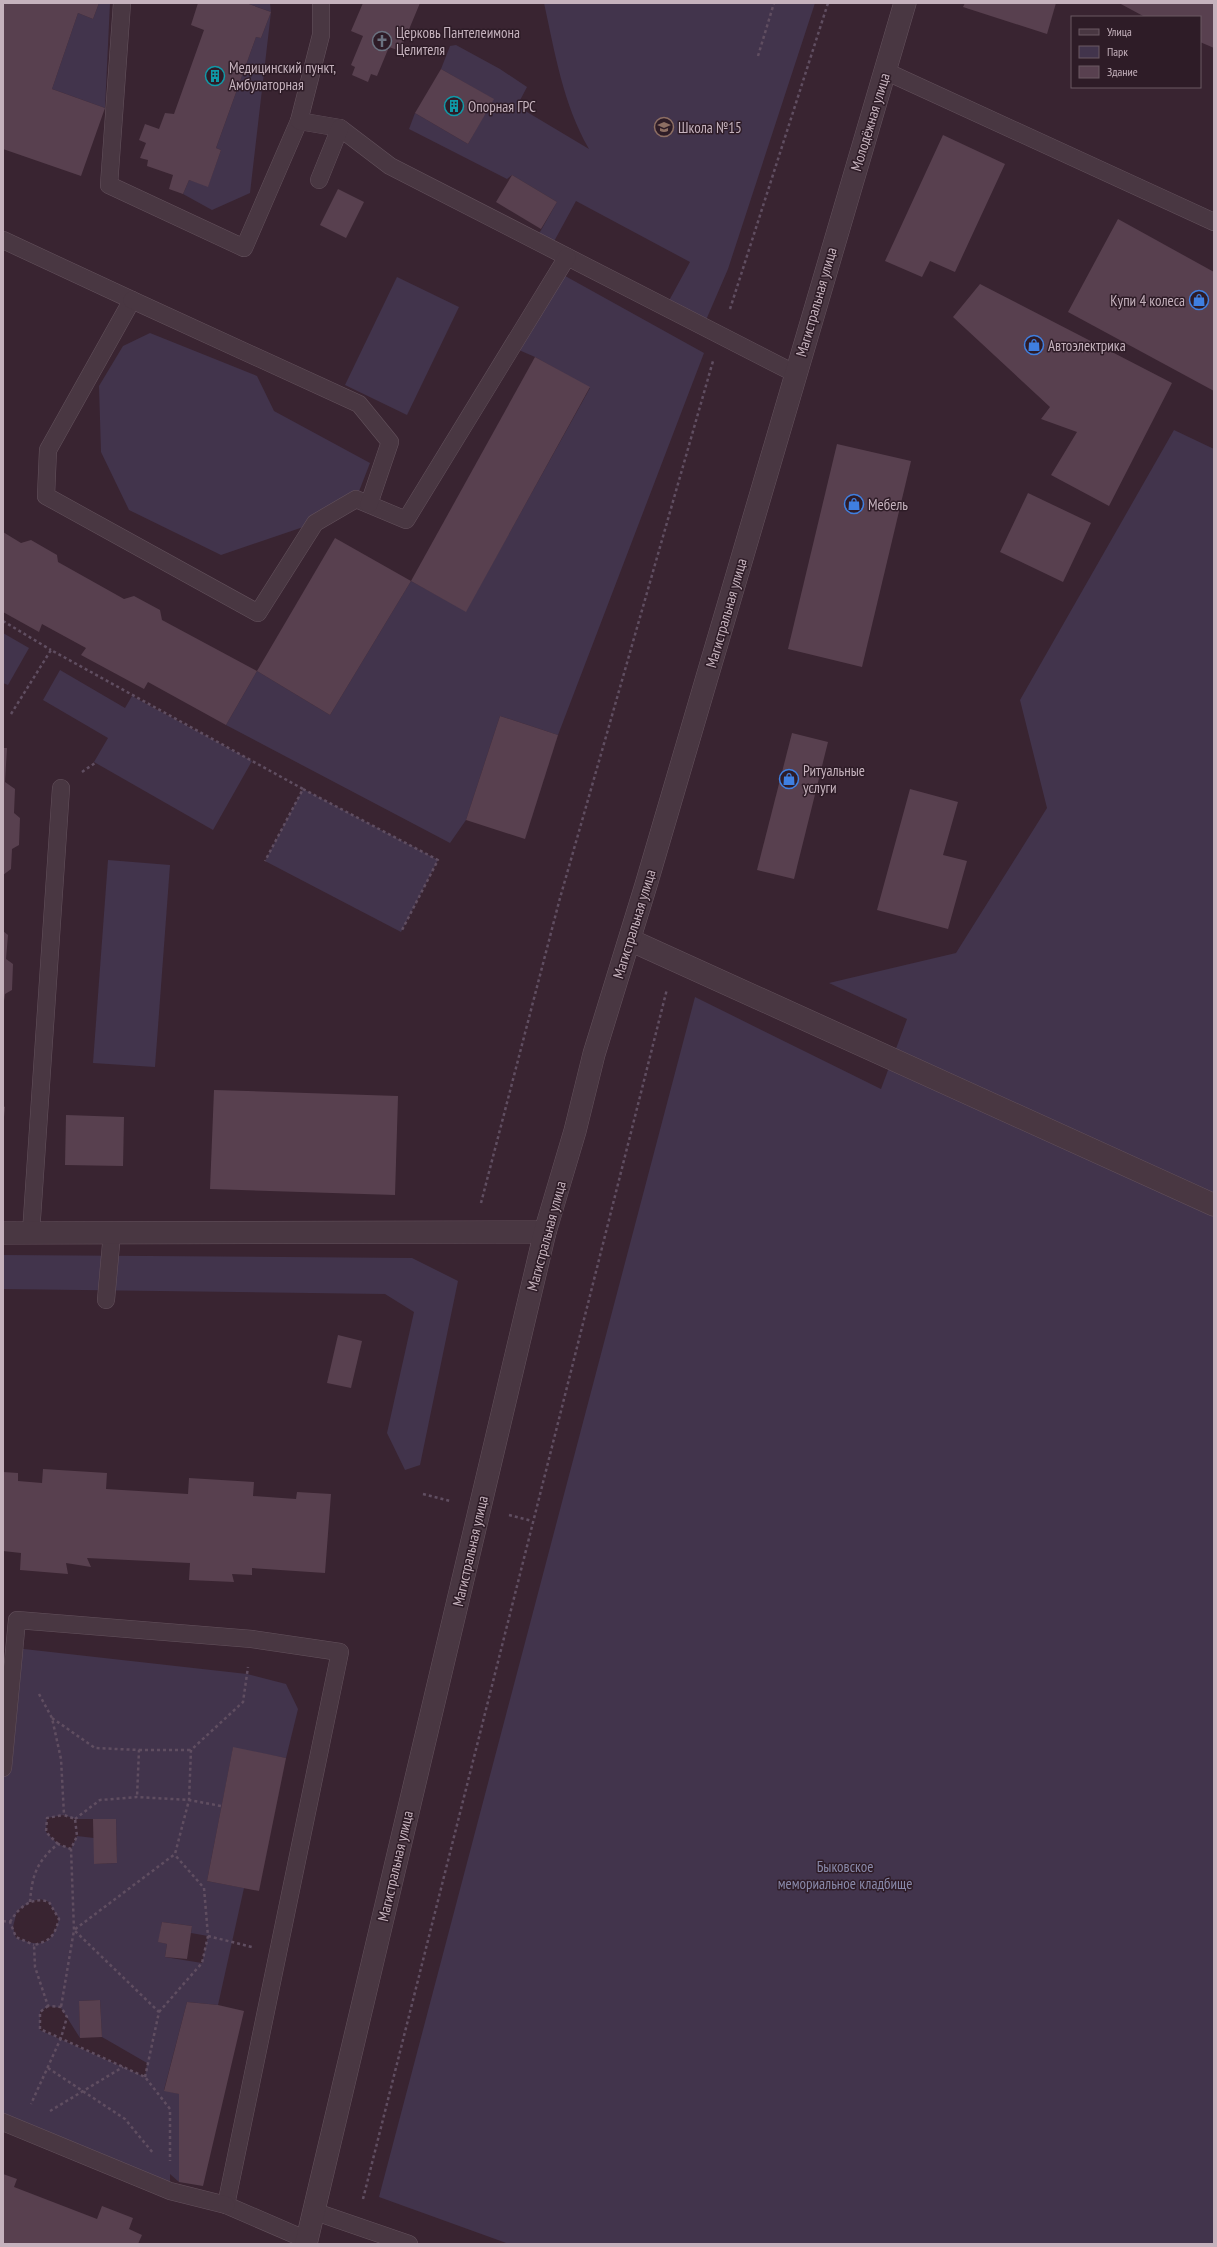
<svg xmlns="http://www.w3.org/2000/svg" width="1217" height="2247" font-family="'PT Sans Narrow',sans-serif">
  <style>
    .green { fill: #42344c; fill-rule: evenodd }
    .building { fill: #58404f }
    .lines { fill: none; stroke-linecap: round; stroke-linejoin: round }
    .lane-casing { stroke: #64525d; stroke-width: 18 }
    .street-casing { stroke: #64525d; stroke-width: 23 }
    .path { stroke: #604e61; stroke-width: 2.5; stroke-dasharray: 3 3; stroke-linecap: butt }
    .lane { stroke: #493742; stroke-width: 17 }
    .street { stroke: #493742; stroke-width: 22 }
    .labels { text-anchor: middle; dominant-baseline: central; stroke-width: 3; stroke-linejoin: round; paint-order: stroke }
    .poi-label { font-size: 15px; fill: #c5b2bd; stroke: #2e1c27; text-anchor: start }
    .street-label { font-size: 15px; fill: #c5b2bd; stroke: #2e1c27 }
    .park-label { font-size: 15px; fill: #8989a9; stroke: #2e1c27 }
  </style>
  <rect width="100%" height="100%" fill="#392431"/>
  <!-- green -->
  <g class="green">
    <path d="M99,3h11l-5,105 -53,-19 26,-76 15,6z"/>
    <path d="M246,3h24l1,9 -21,181 -38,17 -29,-16 6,-14 19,6 13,-36 -5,-2 40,-111 5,1 10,-26z"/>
    <path d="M544,3h271l-87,266 -25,58 -38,-19 25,-46 -114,-61 -25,46 -15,-8 21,-37 -45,-27 -5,4 -98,-50 6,-16 53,31 25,-45 -52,-30 9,-23 6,-1 44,24 27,18 -10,19 72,43c-26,-45 -34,-96 -45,-146z"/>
    <path d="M558,272l146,81 -146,382 -58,-19 -34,104 -16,23 -224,-118 31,-54 73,44 81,-134 55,30 124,-223 -55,-31 -23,-10z"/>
    <path d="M397,277l62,30 -52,108 -62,-30z"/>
    <path d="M150,333l107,43 17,35 96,52 -14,36 -41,24 -94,32 -92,-45 -28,-58 -2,-66 24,-40z"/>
    <path d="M1174,430l40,19v1795h-705l-130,-47 316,-1200 186,92 26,-70 -78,-36 127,-30 91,-145 -27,-108z"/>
    <path d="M3,633l26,15 -21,37 -5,-2z"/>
    <path d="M60,670l65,38 7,-12 120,65 -39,69 -119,-68 14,-24 -65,-38z"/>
    <path d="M303,789l135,71 -37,72 -136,-71z"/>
    <path d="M108,860l62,5 -15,202 -62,-4z"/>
    <path d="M3,1255l409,3 46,23 -38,184 -15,5 -18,-37 27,-121 -29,-18 -382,-5z"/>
    <path d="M15,1648l232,26 39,10 12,25 -12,49 -53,-10 -26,133 37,7 -26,117 -31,-3 -23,88 15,4v88l-9,-8v17l-167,-69v-354zM64,1815l11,4h41l1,44 -23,1v-26l-17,-2 -6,13 -13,-5 -12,-12 1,-14zM40,1899l9,3 10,17c-8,28 -18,28 -43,19l-3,-11 4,-16 13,-9zM162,1922l30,4 -1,7 17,3 -6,27 -37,-6 2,-13 -8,-2zM100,2000l2,37 45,26 -2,14 -105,-47v-18l8,-6 13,2 19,30 -1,-37z"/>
  </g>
  <!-- building -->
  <g class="building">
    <path d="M3,3h96l-6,16 -15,-6 -26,76 53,19 -24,68 -78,-27z"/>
    <path d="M198,3h48l25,9 -10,26 -5,-1 -40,111 5,2 -13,37 -19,-7 -6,14 -14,-5 4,-14 -26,-9 1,-6 -8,-2 6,-15 -7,-3 6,-16 14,5 6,-16 9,1 30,-84 -13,-5z"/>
    <path d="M363,3h57l-20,48 -11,-4 -12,29 -6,-2 -3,8 -16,-7 3,-8 -4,-2 12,-29 -12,-5z"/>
    <path d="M965,3h91l-9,31 -84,-27z"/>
    <path d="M1119,3h95v45l-14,-6v-25h-55z"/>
    <path d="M441,69l53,30 -26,45 -53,-31z"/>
    <path d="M943,135l62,29 -50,108 -25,-11 -8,16 -37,-16z"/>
    <path d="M512,175l45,27 -16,27 -45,-27z"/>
    <path d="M338,189l26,13 -18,36 -26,-13z"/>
    <path d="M1118,219l96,53v119l-146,-79z"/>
    <path d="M980,284l192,99 -63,123 -58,-31 26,-43 -36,-13 9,-12 -97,-90z"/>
    <path d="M535,357l55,30 -124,225 -55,-31z"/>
    <path d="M837,444l74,17 -49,206 -74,-18z"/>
    <path d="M1028,493l63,30 -28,59 -63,-30z"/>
    <path d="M3,532l18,11 10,-3 26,15 1,7 66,37 10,-3 26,14 2,10 95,51 -31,54 -78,-43 -4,7 -63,-34 5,-7 -44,-24 -3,8 -36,-20z"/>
    <path d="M335,538l76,43 -81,134 -73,-44z"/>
    <path d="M500,716l58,19 -33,104 -59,-19z"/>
    <path d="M792,733l36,9 -34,137 -37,-9z"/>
    <path d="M3,748h4l-2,34 10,7 -1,24 6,5 -1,27 -7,4 -1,20 -8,6z"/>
    <path d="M910,789l48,13 -15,53 24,6 -19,68 -71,-19z"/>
    <path d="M3,931l5,4 -2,24 7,5 -1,26 -7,4 -1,7z"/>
    <path d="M214,1090l184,6 -3,99 -185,-6z"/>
    <path d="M3,1106l2,1 -1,10h-1z"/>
    <path d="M66,1115l58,2 -1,49 -58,-1z"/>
    <path d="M338,1335l24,6 -11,47 -24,-5z"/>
    <path d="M43,1469l64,4 -1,16 82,5 1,-16 65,4 -1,14 43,3 1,-7 34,2 -6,79 -73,-5v7l-20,-1 2,8 -45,-2 1,-17 -103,-5 4,9 -25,-4 2,11 -48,-4 1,-17 -18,-2v-79l15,1v8l24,2z"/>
    <path d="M233,1747l53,11 -27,133 -52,-10z"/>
    <path d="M93,1819h23l1,44 -23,1z"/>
    <path d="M162,1922l30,4 -5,33 -22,-2 2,-13 -9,-2z"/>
    <path d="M100,2000l2,37 -22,1 -1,-37z"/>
    <path d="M187,2002l31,3 26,6 -41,175 -24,-4v-88l-15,-3z"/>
    <path d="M3,2174l14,5 -3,8 83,32 5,-13 31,12 -4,11 13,6 -4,9h-135z"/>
  </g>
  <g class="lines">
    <!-- lane casing -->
    <g class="lane-casing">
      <g id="lane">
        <path d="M122,3l-13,182 135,63 55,-127"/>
        <path d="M321,3v32l-22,86 41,7 50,38 406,208"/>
        <path d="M885,71l329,151"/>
        <path d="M319,180l21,-52"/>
        <path d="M3,240l129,60 -84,150 -2,46 212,117 57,-90 41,-24 50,21 161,-263"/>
        <path d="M132,300l227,104 31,38 -21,62"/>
        <path d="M31,1233l30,-445"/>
        <path d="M106,1300l6,-67"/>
        <path d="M3,1768l14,-148 235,19 88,13 -114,553 81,35"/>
        <path d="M3,2122l167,69 56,14"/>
        <path d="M313,2211l96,33"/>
      </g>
    </g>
    <!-- street casing -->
    <g class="street-casing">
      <g id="street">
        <path d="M630,940l584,265"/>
        <path d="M3,1233l542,-1"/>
        <path d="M306,2244l239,-1012 30,-101 19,-77 52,-169 259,-882"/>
      </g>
    </g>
    <!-- path -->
    <g class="path">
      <path d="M758,56l16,-53"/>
      <path d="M730,309l98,-306"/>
      <path d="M3,621l48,29"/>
      <path d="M11,714l40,-64 252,139 -38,72"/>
      <path d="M82,772l13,-9"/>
      <path d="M303,789l135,71 -37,72"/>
      <path d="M481,1203l79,-305 153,-537"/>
      <path d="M423,1494l27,7"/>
      <path d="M509,1515l23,6"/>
      <path d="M39,1694l13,24 9,41 3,56 11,4 2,17 -6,13 3,81 -13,77"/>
      <path d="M52,1718l43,30 44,2 -2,47"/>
      <path d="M139,1750h52"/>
      <path d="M75,1819l25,-19 37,-3 52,3 32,6"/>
      <path d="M58,1844l-12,-12 1,-14 17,-3"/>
      <path d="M30,1902c2,-27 7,-41 28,-58l13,5"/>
      <path d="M3,1921l7,1 6,15 18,8"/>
      <path d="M10,1922c9,-15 22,-26 39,-20l10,17c-5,17 -7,21 -25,26l1,22 13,39 13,1 6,10 -6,21 -30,66"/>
      <path d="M208,1936l44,11"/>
      <path d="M48,2006l-8,6v17l105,48 25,32v52"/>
      <path d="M159,2012l43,-49 6,-27 -4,-48 -29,-33"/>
      <path d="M48,2068l77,51 28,34"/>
      <path d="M145,2077l14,-65 -85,-82 101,-76 14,-54 2,-50 52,-48 5,-35"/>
      <path d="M50,2111l73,-44"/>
      <path d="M363,2199l304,-1210"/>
    </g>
    <!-- lane -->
    <use href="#lane" class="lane"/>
    <!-- street -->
    <use href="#street" class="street"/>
  </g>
  <!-- icons -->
  <defs>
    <g id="church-ring" transform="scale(1)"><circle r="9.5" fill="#2e1c27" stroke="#6b7280" stroke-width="1.5"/><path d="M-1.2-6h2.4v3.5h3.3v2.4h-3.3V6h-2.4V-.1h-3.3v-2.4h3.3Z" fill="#6b7280"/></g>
    <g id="building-ring" transform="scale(1)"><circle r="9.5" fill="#2e1c27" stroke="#0f9aa8" stroke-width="1.5"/><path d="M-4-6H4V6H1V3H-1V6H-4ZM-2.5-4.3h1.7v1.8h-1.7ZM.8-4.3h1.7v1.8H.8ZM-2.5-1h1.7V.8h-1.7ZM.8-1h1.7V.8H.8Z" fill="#0f9aa8"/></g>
    <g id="school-ring" transform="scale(1)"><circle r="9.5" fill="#2e1c27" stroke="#8d6e63" stroke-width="1.5"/><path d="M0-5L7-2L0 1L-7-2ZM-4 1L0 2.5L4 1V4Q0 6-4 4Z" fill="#8d6e63"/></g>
    <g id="shop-ring" transform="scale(1)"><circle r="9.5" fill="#2e1c27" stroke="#3f7fe0" stroke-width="1.5"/><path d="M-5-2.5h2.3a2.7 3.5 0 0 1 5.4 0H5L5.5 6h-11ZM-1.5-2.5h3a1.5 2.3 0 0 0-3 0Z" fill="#3f7fe0"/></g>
  </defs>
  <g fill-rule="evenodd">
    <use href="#church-ring" x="382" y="41"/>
    <use href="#building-ring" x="215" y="76"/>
    <use href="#building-ring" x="454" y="106"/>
    <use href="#school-ring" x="664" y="127"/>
    <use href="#shop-ring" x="1199" y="300"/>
    <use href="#shop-ring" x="1034" y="345"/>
    <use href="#shop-ring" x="854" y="504"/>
    <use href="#shop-ring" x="789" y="779"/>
  </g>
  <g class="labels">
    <!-- poi labels -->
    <g class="poi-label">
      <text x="396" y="32">Церковь Пантелеимона<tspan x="396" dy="17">Целителя</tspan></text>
      <text x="229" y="67">Медицинский пункт,<tspan x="229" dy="17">Амбулаторная</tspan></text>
      <text x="468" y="106">Опорная ГРС</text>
      <text x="678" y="127">Школа №15</text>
      <text x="1185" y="300" text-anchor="end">Купи 4 колеса</text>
      <text x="1048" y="345">Автоэлектрика</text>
      <text x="868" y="504">Мебель</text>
      <text x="803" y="770">Ритуальные<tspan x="803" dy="17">услуги</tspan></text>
    </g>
    <!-- street labels -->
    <g class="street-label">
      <text transform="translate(870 122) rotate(-73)">Молодёжная улица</text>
      <text transform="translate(816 302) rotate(-74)">Магистральная улица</text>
      <text transform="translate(726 613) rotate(-74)">Магистральная улица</text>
      <text transform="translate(634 924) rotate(-73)">Магистральная улица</text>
      <text transform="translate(546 1236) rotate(-75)">Магистральная улица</text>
      <text transform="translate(470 1551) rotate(-77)">Магистральная улица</text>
      <text transform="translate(395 1866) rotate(-77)">Магистральная улица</text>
    </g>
    <!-- park labels -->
    <g class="park-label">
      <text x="845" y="1866">Быковское<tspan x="845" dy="17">мемориальное кладбище</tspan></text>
    </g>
  </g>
  <!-- border -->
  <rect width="1217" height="2247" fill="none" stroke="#c5b2bd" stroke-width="8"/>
  <!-- legend -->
  <rect x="1071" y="16" width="130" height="72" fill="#2e1c27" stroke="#6a5863"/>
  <rect x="1079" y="29" width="20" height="6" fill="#493742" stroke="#6a5863"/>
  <text x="1107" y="36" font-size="12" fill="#c5b2bd">Улица</text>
  <rect x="1079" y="46" width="20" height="12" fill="#42344c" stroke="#6a5863"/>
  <text x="1107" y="56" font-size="12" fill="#c5b2bd">Парк</text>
  <rect x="1079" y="66" width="20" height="12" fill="#58404f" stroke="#6a5863"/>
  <text x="1107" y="76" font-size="12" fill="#c5b2bd">Здание</text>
</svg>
